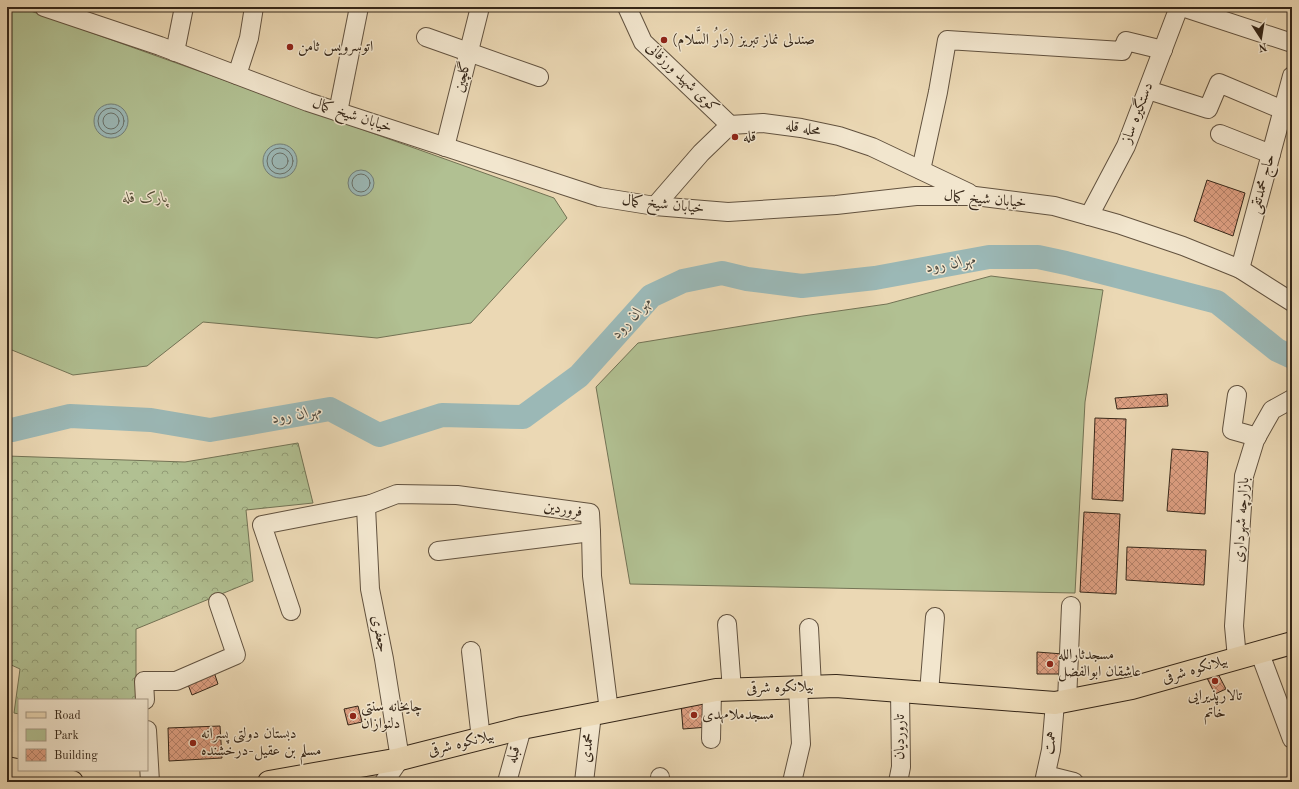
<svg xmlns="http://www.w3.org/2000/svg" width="1299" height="789" font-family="'Old Standard TT',Amiri,serif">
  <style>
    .forest { fill: url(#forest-crowns); stroke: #737355 }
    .green { fill: #b1c092; stroke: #737355 }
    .water { fill: #9bb8b6; stroke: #727e77 }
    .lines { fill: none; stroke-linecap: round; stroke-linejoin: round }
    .shore { stroke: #686f67; stroke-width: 1 }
    .river { stroke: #9bb8b6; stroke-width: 24 }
    .building { fill: url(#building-cross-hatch); stroke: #352618 }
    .minor-casing { stroke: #62523f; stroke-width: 20 }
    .major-casing { stroke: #352618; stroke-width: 24 }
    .minor { stroke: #f2e6ce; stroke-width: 18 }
    .major { stroke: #ebd8b4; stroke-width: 22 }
    .poi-dot { fill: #8f2418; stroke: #f2e6ce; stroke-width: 1.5 }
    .labels { text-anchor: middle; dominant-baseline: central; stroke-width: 3; stroke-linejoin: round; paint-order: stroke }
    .poi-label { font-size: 15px; fill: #352618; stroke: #f2e6ce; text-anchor: start }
    .street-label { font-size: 15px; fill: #352618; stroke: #f2e6ce }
    .park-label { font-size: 15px; font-style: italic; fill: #544c36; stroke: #f2e6ce }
    .water-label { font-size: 16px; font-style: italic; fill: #4e4a40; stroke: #f2e6ce }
  </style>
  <defs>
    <pattern id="forest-crowns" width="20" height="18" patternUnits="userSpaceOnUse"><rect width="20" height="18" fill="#b1c092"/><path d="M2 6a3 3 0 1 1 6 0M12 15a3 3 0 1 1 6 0" fill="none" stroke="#919c76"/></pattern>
    <pattern id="building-cross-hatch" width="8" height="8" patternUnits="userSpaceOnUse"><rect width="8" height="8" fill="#dfa083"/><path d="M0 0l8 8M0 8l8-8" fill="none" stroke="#b6826a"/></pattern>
  </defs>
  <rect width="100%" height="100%" fill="#ebd8b4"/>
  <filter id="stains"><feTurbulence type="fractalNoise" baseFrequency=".005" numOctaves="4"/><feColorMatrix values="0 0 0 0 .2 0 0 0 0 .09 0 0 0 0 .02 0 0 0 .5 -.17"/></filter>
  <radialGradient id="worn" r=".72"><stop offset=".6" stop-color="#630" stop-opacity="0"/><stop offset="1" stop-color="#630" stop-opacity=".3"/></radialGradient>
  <!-- forest -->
  <path class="forest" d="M298,443l15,60 -67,7 7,71 -117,48v71h-117v14l-5,-1 6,-44 -13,-6v-207l178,6z"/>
  <!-- green -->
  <g class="green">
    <path d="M7,8l21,2 526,188 13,20 -96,105 -94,15 -174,-16 -56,44 -74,9 -66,-27z"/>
    <path d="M991,276l112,14 -18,112 -10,191 -445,-9 -34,-197 42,-44 165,-27 84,-12z"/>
  </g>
  <!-- water -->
  <g class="water">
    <circle cx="111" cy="121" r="17"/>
    <circle cx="280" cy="161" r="17"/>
    <circle cx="361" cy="183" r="13"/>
  </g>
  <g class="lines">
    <!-- shore -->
    <g class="shore">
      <circle cx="111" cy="121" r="13"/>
      <circle cx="111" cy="121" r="8"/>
      <circle cx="280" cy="161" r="13"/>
      <circle cx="280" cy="161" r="8"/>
      <circle cx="361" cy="183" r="9"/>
    </g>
    <!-- river -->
    <path class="river" d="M7,429l5,1 58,-14 81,4 59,10 120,-21 49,26 63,-20 81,2 56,-41 72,-80 32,-15 39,-8 25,6 55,7 73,-8 114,-21h49l28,6 151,39 60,48 15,7"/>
  </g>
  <!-- building -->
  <g class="building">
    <path d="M1207,180l38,13 -12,43 -39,-15z"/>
    <path d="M1167,394l1,12 -51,3 -2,-11z"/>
    <path d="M1095,418l31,1 -3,82 -31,-2z"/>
    <path d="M1172,449l36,3 -3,62 -38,-3z"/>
    <path d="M1084,512l36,2 -4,80 -36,-2z"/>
    <path d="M1127,547l79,3 -2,35 -78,-5z"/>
    <path d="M1037,652l26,2 -1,20h-25z"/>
    <path d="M1215,668l11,21 -11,5 -11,-22z"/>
    <path d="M214,672l4,12 -26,11 -5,-13z"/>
    <path d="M707,701l1,26 -25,2 -2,-25z"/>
    <path d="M358,706l4,16 -14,3 -4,-16z"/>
    <path d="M220,726l2,32 -53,3 -1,-33z"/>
  </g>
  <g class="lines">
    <!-- minor casing -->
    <g class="minor-casing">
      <g id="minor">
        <path d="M44,7l116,39 148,56 291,95 56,9 73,6 108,-7 80,-9h59l79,10 64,18 65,22 57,23 52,33"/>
        <path d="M627,7l16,35 87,83"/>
        <path d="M1182,7l110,36"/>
        <path d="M426,37l113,40"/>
        <path d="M175,52l9,-45"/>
        <path d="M237,75l12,-37 5,-31"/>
        <path d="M1148,90l60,19 11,-26 64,27"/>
        <path d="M338,112l21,-105"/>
        <path d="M1220,134l51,20"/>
        <path d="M445,147l35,-140"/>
        <path d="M921,170l17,-78 9,-52 175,11 4,-10 37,9"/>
        <path d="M655,206l46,-53 29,-28 33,-2 38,5 38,8 33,11 97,46"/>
        <path d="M1089,216l37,-70 53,-139"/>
        <path d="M1240,269l52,-193"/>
        <path d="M1237,395l-5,35 25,7"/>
        <path d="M438,551l153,-19"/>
        <path d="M291,611l-29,-86 109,-21"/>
        <path d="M727,624l5,66"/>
        <path d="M809,628l3,59"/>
        <path d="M471,651l10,88"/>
        <path d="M1259,651l33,88"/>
        <path d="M1237,658l-3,-32 10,-150 11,-36 17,-30 20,-11"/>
        <path d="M929,693l6,-76"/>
        <path d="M145,700l-1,-19h32l60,-26 -18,-53"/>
        <path d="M1067,701l4,-95"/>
        <path d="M147,730l3,52"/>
        <path d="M711,739l1,-48"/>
        <path d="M1046,775l28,7"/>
        <path d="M384,782l16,-23 -16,-100 -14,-70 -4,-82 5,-3 26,-10 60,1 133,18 1,19 1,44 17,135"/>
        <path d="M507,782l15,-54"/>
        <path d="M584,782l8,-68"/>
        <path d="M660,782v-5"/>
        <path d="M792,782l9,-38 -3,-56"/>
        <path d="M898,782l3,-15 -1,-76"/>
        <path d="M1044,782l7,-32 4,-47"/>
      </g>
    </g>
    <!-- major casing -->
    <g class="major-casing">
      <g id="major">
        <path d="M7,768l65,14"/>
        <path d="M269,782l131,-23 122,-31 194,-38 120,-4 219,17 77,-15 160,-45"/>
      </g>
    </g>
    <!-- minor -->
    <use href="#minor" class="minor"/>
    <!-- major -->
    <use href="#major" class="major"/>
  </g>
  <!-- markers -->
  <g class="poi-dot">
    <circle cx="664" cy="40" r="4"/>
    <circle cx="290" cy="47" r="4"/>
    <circle cx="735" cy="137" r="4"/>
    <circle cx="1050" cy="664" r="4"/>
    <circle cx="1215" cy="681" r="4"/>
    <circle cx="694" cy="715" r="4"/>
    <circle cx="353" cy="716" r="4"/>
    <circle cx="193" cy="743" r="4"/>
  </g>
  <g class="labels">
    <!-- poi labels -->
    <g class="poi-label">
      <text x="672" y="40">صندلی نماز تبریز (دَارُ السَّلام)</text>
      <text x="298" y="47">اتوسرویس ثامن</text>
      <text x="743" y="137">قله</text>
      <text x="1058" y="655">مسجدثارالله<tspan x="1058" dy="17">عاشقان ابوالفضل</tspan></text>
      <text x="1215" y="696" text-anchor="middle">تالارپذیرایی<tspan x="1215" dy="17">خاتم</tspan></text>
      <text x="361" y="707">چایخانه سنتی<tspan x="361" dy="17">دلنوازان</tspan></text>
      <text x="702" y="715">مسجدملامهدی</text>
      <text x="201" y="734">دبستان دولتی پسرانه<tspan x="201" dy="17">مسلم بن عقیل-درخشنده</tspan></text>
    </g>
    <!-- street labels -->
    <g class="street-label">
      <text transform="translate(463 77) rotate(-76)">گلچین</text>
      <text transform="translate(682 78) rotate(44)">کوی شهید ورزفانی</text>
      <text transform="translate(1138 113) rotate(-69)">دستگیره ساز</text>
      <text transform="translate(352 116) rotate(18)">خیابان شیخ کمال</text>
      <text transform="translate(803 129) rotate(10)">محله قله</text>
      <text transform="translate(1263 184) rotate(-75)">حاج محمدتقی</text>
      <text transform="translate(985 200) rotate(5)">خیابان شیخ کمال</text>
      <text transform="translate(663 205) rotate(6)">خیابان شیخ کمال</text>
      <text transform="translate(563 510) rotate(9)">فروردین</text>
      <text transform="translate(1242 520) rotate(-86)">بازارچه شهرداری</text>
      <text transform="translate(379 634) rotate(79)">جعفری</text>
      <text transform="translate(1195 670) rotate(-16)">بیلانکوه شرقی</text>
      <text transform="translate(780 688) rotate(-2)">بیلانکوه شرقی</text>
      <text transform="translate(900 737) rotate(-90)">تاروردیان</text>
      <text transform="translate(1051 743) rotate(-83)">همت</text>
      <text transform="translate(461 744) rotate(-14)">بیلانکوه شرقی</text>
      <text transform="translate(588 748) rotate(-84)">محمدی</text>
      <text transform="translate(514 755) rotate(-74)">قبله</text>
    </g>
    <!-- park labels -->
    <g class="park-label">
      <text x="145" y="198">پارک قله</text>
    </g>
    <!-- water labels -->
    <g class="water-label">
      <text transform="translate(951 264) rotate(-10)">مهران رود</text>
      <text transform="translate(632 318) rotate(-47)">مهران رود</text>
      <text transform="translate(297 415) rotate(-10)">مهران رود</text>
    </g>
  </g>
  <!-- margin -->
  <rect width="1299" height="789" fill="none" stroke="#ebd8b4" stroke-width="24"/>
  <rect x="8" y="8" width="1283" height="773" fill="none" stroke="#352618" stroke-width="2"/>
  <rect x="12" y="12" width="1275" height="765" fill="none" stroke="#352618"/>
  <!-- legend -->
  <rect x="18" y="699" width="130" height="72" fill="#f2e6ce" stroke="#a69985"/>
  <rect x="26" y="712" width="20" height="6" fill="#ebd8b4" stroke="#a69985"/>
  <text x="54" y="719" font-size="12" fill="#352618">Road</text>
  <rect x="26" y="729" width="20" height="12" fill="#b1c092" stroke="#a69985"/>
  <text x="54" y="739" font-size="12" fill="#352618">Park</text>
  <rect x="26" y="749" width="20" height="12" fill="url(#building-cross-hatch)" stroke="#a69985"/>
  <text x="54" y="759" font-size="12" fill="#352618">Building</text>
  <!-- north arrow -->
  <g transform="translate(1261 38) rotate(168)" stroke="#f2e6ce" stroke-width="3" paint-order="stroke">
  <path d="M0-3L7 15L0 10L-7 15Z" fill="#352618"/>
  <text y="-6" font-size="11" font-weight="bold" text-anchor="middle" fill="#352618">N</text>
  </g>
  <rect width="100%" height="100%" filter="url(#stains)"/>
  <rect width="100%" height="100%" fill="url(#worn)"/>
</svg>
